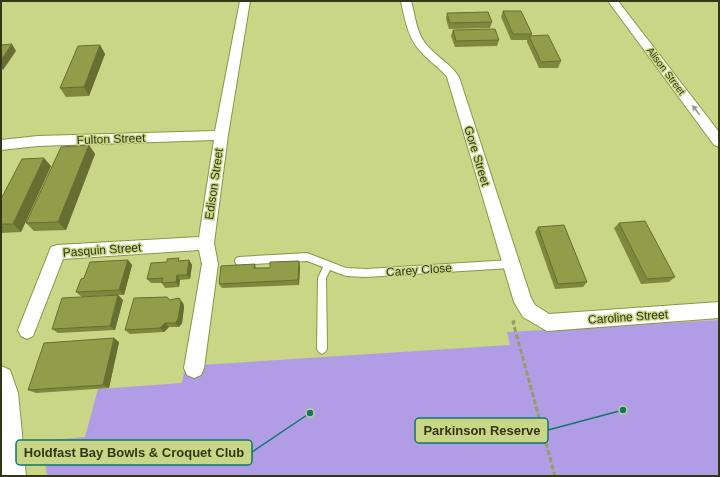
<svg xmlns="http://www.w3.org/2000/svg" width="720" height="477" font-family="Arial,sans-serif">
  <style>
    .green { fill: #b09de6 }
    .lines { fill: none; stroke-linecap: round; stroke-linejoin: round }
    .service-casing { stroke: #8b9547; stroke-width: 2 }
    .minor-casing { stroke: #8b9547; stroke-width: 2 }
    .primary-casing { stroke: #8b9547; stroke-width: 2 }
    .path { stroke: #949e5e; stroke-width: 3; stroke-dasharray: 5 2.5; stroke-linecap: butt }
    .service { fill: #fff; fill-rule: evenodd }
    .minor { fill: #fff; fill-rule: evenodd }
    .primary { fill: #fff; fill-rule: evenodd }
    .wall { fill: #7d873e }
    .shaded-wall { fill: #666e32 }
    .building { fill: #919d48; stroke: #666e32 }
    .oneway { fill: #989b8a }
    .labels { text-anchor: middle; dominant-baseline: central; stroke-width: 3; stroke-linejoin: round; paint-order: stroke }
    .far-street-label { font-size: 10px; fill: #323716; stroke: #c9d686 }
    .street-label { font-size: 12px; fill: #323716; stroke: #c9d686 }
    .leader { fill: none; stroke: #0f766e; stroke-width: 1.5 }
    .callout-dot { fill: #0f766e; stroke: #c9d686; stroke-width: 1.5 }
    .callout { fill: #c9d686; stroke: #0f766e; stroke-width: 1.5 }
    .callout-label { font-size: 13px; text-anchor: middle; font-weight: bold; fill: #323716 }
  </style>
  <rect width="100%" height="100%" fill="#c9d686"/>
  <!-- green -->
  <path class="green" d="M719,320v156h-672l-4,-35 42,-4 13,-48 84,-6 3,-17 325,-21 -3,-13z"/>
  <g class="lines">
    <!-- service casing -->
    <g class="service-casing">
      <path id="service" d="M307,253l39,15 20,1 145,-9 3,1 1,3 -1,3 -3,1 -145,9 -20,-1 -16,-6 -4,8 1,71 -2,3 -3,2 -3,-2 -2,-3 1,-71 5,-11 -16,-6 -68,4 -3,-1 -1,-3 1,-3 3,-1z"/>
    </g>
    <!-- minor casing -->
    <g class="minor-casing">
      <g id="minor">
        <path d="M240,1h10l-22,134 -14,108 4,21 -14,104 -3,7 -7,3 -7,-3 -3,-7 18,-104 -3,-14 -136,9 -30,77 -6,3 -6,-3 -3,-6 33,-83 6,-2 142,-8 15,-97 -176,6 -37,4v-10l37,-4 177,-5z"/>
        <path d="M401,1h10c4,14 5,30 14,42 10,13 25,20 34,34l72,221 4,7 14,9 170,-12v16l-172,13 -24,-14 -9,-15 -67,-225c-7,-9 -17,-15 -25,-24 -14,-14 -17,-33 -21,-52z"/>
        <path d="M608,1h10l101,131v15l-5,-2z"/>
      </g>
    </g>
    <!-- primary casing -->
    <g class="primary-casing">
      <path id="primary" d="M1,366l9,4 8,23 8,83h-25z"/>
    </g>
    <!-- path -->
    <path class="path" d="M515,321l-2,1 42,154"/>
    <!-- service -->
    <use href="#service" class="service"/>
    <!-- minor -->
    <use href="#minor" class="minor"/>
    <!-- primary -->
    <use href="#primary" class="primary"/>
  </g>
  <!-- wall -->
  <g class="wall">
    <path d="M503,11l29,23 -1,2 30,25 -3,7h-19l-12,-26v-2h-16l-10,-23z"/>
    <path d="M447,13l45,9 -2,6 -41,1 -3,-10z"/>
    <path d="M453,30l46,10 -2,6 -42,1 -4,-11z"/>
    <path d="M100,45l5,9 -16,42 -23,1 -6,-9z"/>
    <path d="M89,145l6,9 -29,76 -32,1 -8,-8z"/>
    <path d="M51,166l-30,66 -20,1v-34z"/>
    <path d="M619,223l56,54 -6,5 -28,2 -27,-56z"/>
    <path d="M538,227l49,55 -4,5 -28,2 -20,-57z"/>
    <path d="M128,260l4,5 -8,30h-6l5,5 -8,30 -57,3 -6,-4 57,-34 -27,2 -6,-5 8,-14z"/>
    <path d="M181,260h8l3,5 -2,14 -10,1 -1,7 -14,1 -3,-5h-11l-4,-4z"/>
    <path d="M255,264l1,4 44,-2 -1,19 -77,3 -3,-4z"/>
    <path d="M170,300l13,3 1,4 -2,16 -3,4h-10l-5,5 -34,2 -5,-4z"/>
    <path d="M119,342l-10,46 -73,5 -8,-3z"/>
  </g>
  <!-- shaded-wall -->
  <g class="shaded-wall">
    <path d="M12,44l4,7 -13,19 -2,-3v-7z"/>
    <path d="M100,45l5,9 -16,42 -5,-9z"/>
    <path d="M89,145l6,9 -29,76 -8,-8z"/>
    <path d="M44,158l7,8 -30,66 -8,-8z"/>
    <path d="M128,260l4,5 -8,30 -5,-5z"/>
    <path d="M189,260l3,5 -2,14 -3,-4z"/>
    <path d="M299,261l1,5 -1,19 -1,-5z"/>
    <path d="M177,275l3,5 -1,7 -3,-5z"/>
    <path d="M118,295l5,5 -8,30 -5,-4z"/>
    <path d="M179,298l4,5 1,4 -2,16 -3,4 -4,-4z"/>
    <path d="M165,323l4,4 -5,5 -4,-4z"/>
    <path d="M114,338l5,4 -10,46 -6,-3z"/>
  </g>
  <!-- building -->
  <g class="building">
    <path d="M503,11h18l11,23h-19z"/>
    <path d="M488,12l4,10 -42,1 -3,-10z"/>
    <path d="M495,29l4,11 -43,1 -3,-11z"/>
    <path d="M548,35l13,26 -20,1 -12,-26z"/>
    <path d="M12,44l-11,16v-15z"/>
    <path d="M100,45l-16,42 -24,1 18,-42z"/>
    <path d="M89,145l-31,77 -32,1 35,-76z"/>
    <path d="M44,158l-31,66h-12v-25l21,-40z"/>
    <path d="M645,221l30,56 -28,2 -28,-56z"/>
    <path d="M564,225l23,57 -29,2 -20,-57z"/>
    <path d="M179,258l-1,3 11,-1 -2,15h-10l-1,7 -14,1 1,-5 -16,1 4,-16 16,-1v-3z"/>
    <path d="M128,260l-9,30 -43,2 5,-13 3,-1 6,-16z"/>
    <path d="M299,261l-1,19 -79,4 2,-18 34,-2 -1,4h16v-6z"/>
    <path d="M118,295l-8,31 -58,3 10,-31z"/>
    <path d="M167,297l3,3 9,-2 2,4 -3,17 -3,4h-10l-5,5 -35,2 9,-32z"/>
    <path d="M114,338l-11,47 -75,5 16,-47z"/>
  </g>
  <!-- one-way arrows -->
  <defs><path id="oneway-solid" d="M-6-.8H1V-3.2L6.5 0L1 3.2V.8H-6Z"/></defs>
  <use class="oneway" href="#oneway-solid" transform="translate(696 110) rotate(-127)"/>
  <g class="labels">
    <!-- far-street labels -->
    <g class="far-street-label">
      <text transform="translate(666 71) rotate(53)">Alison Street</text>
    </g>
    <!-- street labels -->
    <g class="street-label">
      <text transform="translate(111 139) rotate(-2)">Fulton Street</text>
      <text transform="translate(477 156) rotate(73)">Gore Street</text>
      <text transform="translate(214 184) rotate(-82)">Edison Street</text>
      <text transform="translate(102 250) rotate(-4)">Pasquin Street</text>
      <text transform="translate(419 270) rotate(-4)">Carey Close</text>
      <text transform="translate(628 317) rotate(-4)">Caroline Street</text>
    </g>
  </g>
  <!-- callouts -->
  <path class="leader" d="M623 410L548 430M310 413L252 452"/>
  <g class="callout-dot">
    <circle cx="623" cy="410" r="4"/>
    <circle cx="310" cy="413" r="4"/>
  </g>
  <g class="callout">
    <rect x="415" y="418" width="133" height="25" rx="4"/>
    <rect x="16" y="440" width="236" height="25" rx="4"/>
  </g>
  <g class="callout-label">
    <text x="482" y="435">Parkinson Reserve</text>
    <text x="134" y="457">Holdfast Bay Bowls &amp; Croquet Club</text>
  </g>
  <!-- border -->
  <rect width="720" height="477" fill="none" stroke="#323716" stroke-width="4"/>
</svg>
